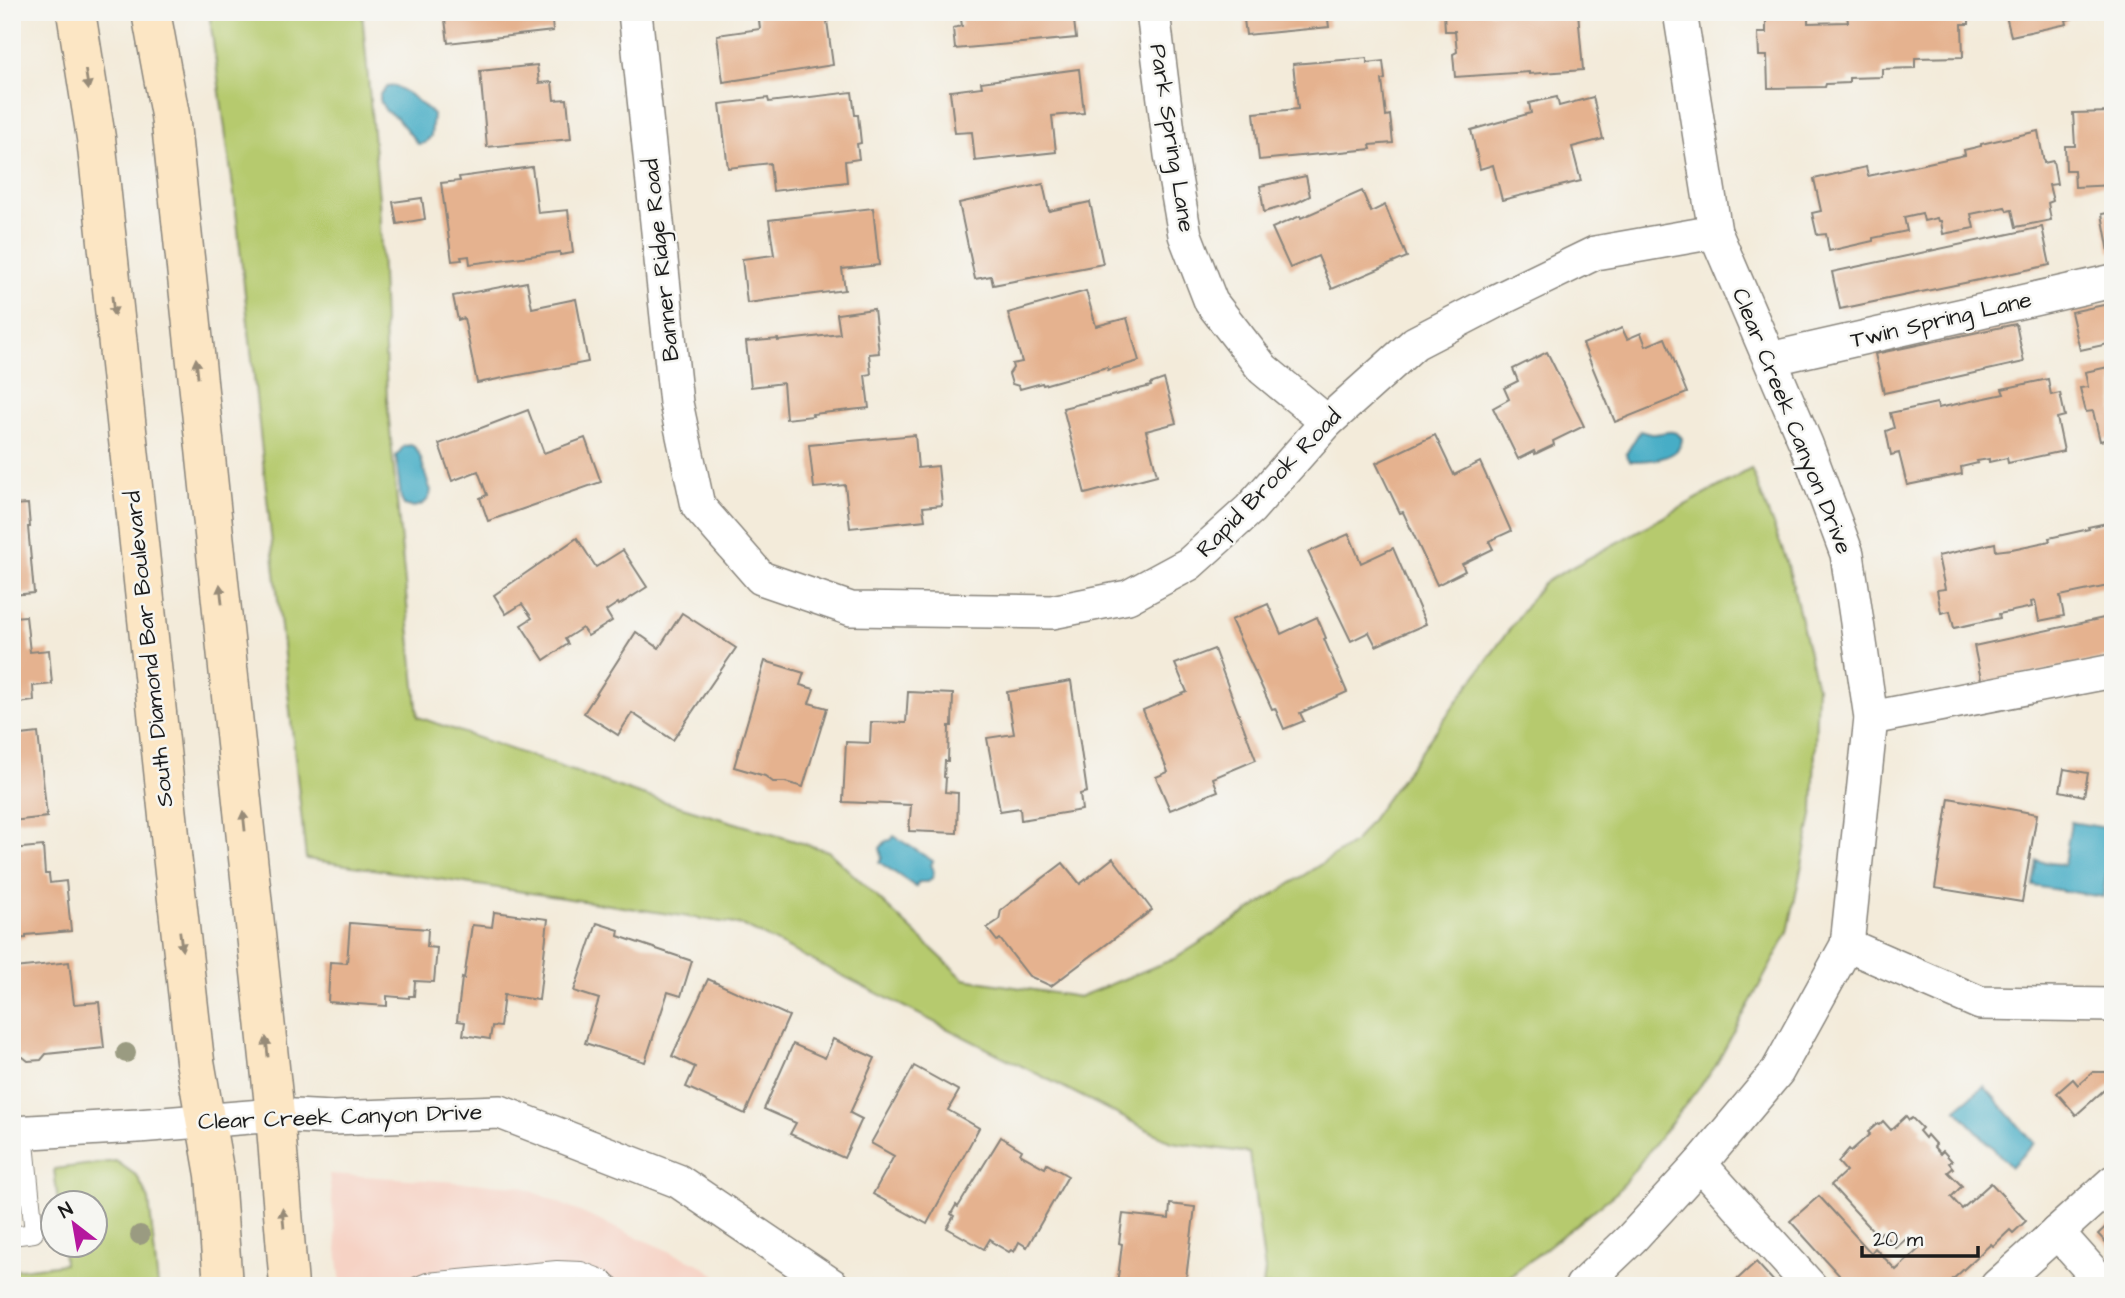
<svg xmlns="http://www.w3.org/2000/svg" width="2125" height="1298" font-family="'Architects Daughter',sans-serif">
  <style>
    .built { fill: #f6d2c4 }
    .green { fill: #b6ca6e; stroke: #697345; stroke-width: 2 }
    .water { fill: #47adc6; stroke: #326471; stroke-width: 2 }
    .building { fill: #e5b28f }
    .lines { fill: none; stroke-linecap: round; stroke-linejoin: round }
    .service-casing { stroke: #88847b; stroke-width: 20 }
    .minor-casing { stroke: #88847b; stroke-width: 36 }
    .secondary-casing { stroke: #88847b; stroke-width: 41 }
    .service { stroke: #fff; stroke-width: 18 }
    .minor { stroke: #fff; stroke-width: 33 }
    .secondary { stroke: #fce6c4; stroke-width: 38 }
    .tree { fill: #9a9b81 }
    .oneway { fill: #978b78 }
    .labels { text-anchor: middle; dominant-baseline: central; stroke-width: 5; stroke-linejoin: round; paint-order: stroke }
    .street-label { font-size: 23px; fill: #1c1c1c; stroke: #f6f6f2 }
  </style>
  <rect width="100%" height="100%" fill="#f6f6f2"/>
  <filter id="ink" filterUnits="userSpaceOnUse"><feTurbulence type="fractalNoise" baseFrequency=".0143" numOctaves="2"/><feDisplacementMap in="SourceGraphic" scale="14" xChannelSelector="R" yChannelSelector="G"/><feConvolveMatrix kernelMatrix="1 2 1 2 8 2 1 2 1" color-interpolation-filters="sRGB"/></filter>
  <filter id="wash" filterUnits="userSpaceOnUse"><feTurbulence type="fractalNoise" baseFrequency=".00686" numOctaves="4" result="noise"/><feDisplacementMap in="SourceGraphic" scale="28" xChannelSelector="R" yChannelSelector="G"/><feGaussianBlur stdDeviation="1.57" result="paint"/><feColorMatrix in="noise" values="0 0 0 0 0 0 0 0 0 0 0 0 0 0 0 0 0 1.4 0 .05"/><feComposite in="paint" operator="in"/></filter>
  <g filter="url(#wash)">
    <rect width="100%" height="100%" fill="#f3ebda"/>
    <!-- built -->
    <path class="built" d="M329,1174l191,12 181,79 31,21h-391z"/>
    <!-- green -->
    <g class="green">
      <path d="M209,12h153l17,187 8,200 31,318 218,76 192,58 136,128 115,18 97,-39 179,-116 188,-259 208,-114 36,92 30,126 -4,124 -25,122 -73,134 -98,125 -119,94h-235l2,-15 -16,-118 -77,-11 -430,-217 -436,-66 -71,-657z"/>
      <path d="M116,1161l21,15 12,24 9,86h-146v-16l52,-6 -1,-18h31v-42l-36,-1 -4,-34z"/>
    </g>
    <!-- water -->
    <g class="water">
      <path d="M395,86l14,8 24,20 -2,22 -6,7 -7,1 -21,-26 -11,-7 -6,-10v-7l7,-7z"/>
      <path d="M1640,431c4,1 9,3 12,3 13,0 21,-7 30,4 -1,22 -34,23 -51,23l-4,-3 -1,-4z"/>
      <path d="M412,445c12,9 11,31 19,45 -1,14 -15,20 -27,15l-3,-6 -5,-43 8,-10z"/>
      <path d="M2071,822l42,7 -10,68 -70,-11 4,-25 27,4z"/>
      <path d="M894,836l39,25 -2,4c5,7 3,12 -3,17h-9l-3,5 -37,-25 3,-5 -2,-9 6,-7 5,-1z"/>
      <path d="M1984,1086l50,57 -23,24 -55,-58z"/>
    </g>
    <g id="blocks">
      <!-- building -->
      <g class="building">
        <path d="M444,12h107l2,19 -105,12z"/>
        <path d="M758,12h70l1,9h-2l6,44 -110,17 -6,-47 43,-6z"/>
        <path d="M960,12h113l3,26 -121,11 -2,-21 9,-2z"/>
        <path d="M1243,12h84l2,15 -83,8z"/>
        <path d="M1444,12h134l5,58 -54,4v-2l-74,5 -2,-23 4,-2 -2,-21h-10z"/>
        <path d="M1880,12h89v12h-7l1,33 -48,1v10l-33,1v8l-33,1v5l-23,1 -1,3 -57,1 -1,-32h-8l-1,-23h8v-17l42,-1v8l40,-1 -1,-7h33z"/>
        <path d="M2005,12h89v1l-28,7 1,4 -56,12z"/>
        <path d="M1367,58v5l16,-2 2,18 -3,1 4,36 4,-1 3,28 -23,2 1,4 -112,11 -5,-47 44,-4 -5,-45z"/>
        <path d="M537,65l2,18 13,-1 2,18 13,-1 4,40 -84,8 -7,-76z"/>
        <path d="M1079,69l5,44 -32,3 4,36 -81,9 -3,-29 -17,1 -5,-42 32,-4 -1,-5z"/>
        <path d="M852,92l3,23h3l3,28 -4,1 2,15 -14,2 2,21 -74,9 -3,-28 -42,5 -8,-64 48,-6 1,4z"/>
        <path d="M1557,97l2,9 34,-9 10,42 -31,8 9,34 -79,19 -9,-35 -13,4 -9,-39 60,-17 -2,-10z"/>
        <path d="M2113,112v73l-38,2 -1,-17h-8l-1,-24h10l-2,-33z"/>
        <path d="M2038,131l6,32 9,-2 4,23 -8,1 4,16 -5,2 3,17 -35,7 -4,-17 -5,1 -2,-4 -34,7 3,14 -31,6 -2,-13h-3l-1,-3 -13,3 -2,-8 -18,4 3,14 -34,7v3l-44,10 -3,-17 -9,1 -5,-22 9,-2 -7,-32 52,-12 2,9 97,-21 -1,-5 17,-4v-2z"/>
        <path d="M532,167l6,46 30,-3 5,43 -13,2v-3l-90,12 -1,-8 -8,1 1,3 -10,1 -11,-78 19,-2 -1,-4z"/>
        <path d="M1306,176l4,20 -14,7 -32,9 -4,-26z"/>
        <path d="M1043,184l6,27 41,-9 13,62 -110,21 -2,-9 -16,3 -16,-76z"/>
        <path d="M1362,191l9,21 14,-7 22,52 -75,32 -14,-33 -28,12 -18,-40 28,-12 1,2z"/>
        <path d="M422,198l3,21 -28,5 -4,-22z"/>
        <path d="M873,208l6,57 -37,4 3,21 -98,13 -5,-44 32,-4 -5,-35z"/>
        <path d="M2113,212v39l-4,1 -7,-38z"/>
        <path d="M2042,227l8,38 -210,44 -8,-37z"/>
        <path d="M527,282l5,26 44,-9 12,63 -111,21 -13,-65 -6,2 -5,-24z"/>
        <path d="M1086,291l10,35 31,-8 12,43 -31,9 -1,-3 -64,18 -1,-2 -22,6 -1,-3 -7,-2 -3,-10 4,-6 -1,-4 10,-2 -14,-49z"/>
        <path d="M2113,303v40l-33,7 -9,-38z"/>
        <path d="M874,309l5,44 -10,1 2,20 -6,1 4,33 -57,6 1,2 -27,3 -3,-36 -32,4 -5,-45 32,-3v2l62,-7 -3,-20z"/>
        <path d="M2016,324l8,38 -140,31 -9,-39z"/>
        <path d="M1622,328l5,11 14,-6 5,13 19,-8 22,55 -72,29 -32,-78z"/>
        <path d="M1547,352l37,74 -31,15 1,4 -19,9 -1,-3 -16,8 -25,-51 16,-9 -5,-11 14,-7 -5,-12z"/>
        <path d="M2113,366v72l-13,3 -7,-30 -7,1 -6,-24 8,-1 -3,-15z"/>
        <path d="M1164,379l12,44 -30,8 11,44 -72,19 -22,-86 88,-22 -1,-2z"/>
        <path d="M2048,379l3,16 9,-2 5,23 -8,2 7,33 -56,12 -1,-5 -18,4v-3l-12,2 1,2 -17,4 1,7 -55,11 -8,-32 -8,2 -5,-24 8,-3 -4,-15 47,-10 1,5 66,-14 -2,-5z"/>
        <path d="M528,410l16,43 41,-15 16,44 -113,39 -8,-23 7,-3 -9,-24 -26,10 -13,-37z"/>
        <path d="M915,435l3,33 20,-2 4,39 -19,2 2,13 -75,8 -5,-43 -31,3 -5,-43z"/>
        <path d="M1435,435l19,40 26,-13 31,69 -22,10 4,8 -31,15 3,7 -28,14 -34,-73 -3,1 -24,-50z"/>
        <path d="M28,504l2,23h-2l6,66 -22,2v-90z"/>
        <path d="M2107,523v2l6,-2v62l-53,11 4,20 -25,5 -4,-20 -4,1 1,5 -33,7 1,4 -46,10 -4,-17 -9,2 -4,-23 8,-1 -7,-33 57,-13 1,8 16,-2 38,-8 -1,-3 40,-9 -1,-2z"/>
        <path d="M1349,534l12,29 32,-15 33,76 -50,22 -7,-14 -18,9 -43,-89z"/>
        <path d="M577,538l19,29 27,-17 24,37 -28,18 -1,-2 -12,8 6,10 -24,15 -6,-8 -17,11 3,5 -24,16 -23,-35 11,-7 -10,-14 -16,10 -12,-19z"/>
        <path d="M1268,604l13,30 36,-17 9,21 -2,1 23,53 -47,21 4,8 -20,8 -9,-21 -3,1 -41,-89z"/>
        <path d="M682,613l54,35 -63,92 -41,-27 -14,22 -34,-22 52,-81 23,16z"/>
        <path d="M26,616l4,36 19,-2 3,34 -19,2 1,15 -22,3v-87z"/>
        <path d="M2113,616v40l-131,28 -8,-38z"/>
        <path d="M1214,649l42,111 -43,18 5,13 -48,19 -14,-33 12,-5 -25,-62 44,-18 -12,-28z"/>
        <path d="M765,661l39,12 -4,12 14,4 -5,14 18,5 -24,79 -18,-5h-12l-8,-6 -31,-9z"/>
        <path d="M1071,681l16,111 -7,2 2,16 -61,10 -1,-12 -20,3 -13,-73 27,-4 -7,-42z"/>
        <path d="M908,692l45,2 -1,32h-3l-1,35h-3l-1,16 2,1 -1,14 13,1 -1,40 -48,-2 2,-26 -68,-3 3,-60 24,1 1,-21 35,1z"/>
        <path d="M38,733l9,84 -35,4v-85z"/>
        <path d="M2064,769l24,4 -4,23 -24,-5z"/>
        <path d="M1949,798l88,16 -15,88 -87,-14z"/>
        <path d="M43,846l2,28h4l1,9 16,-2 5,50 -45,4v3l-14,1v-90z"/>
        <path d="M1113,858l39,52 -101,76 -22,-10 -29,-37 -3,2 -10,-13 12,-8 2,-10 62,-47 17,21z"/>
        <path d="M494,912l54,7 -9,81 -35,-5 -4,32 -8,-1 -2,13 -27,-4 2,-13 -8,-1 5,-43 2,1 8,-54 20,2z"/>
        <path d="M350,923l78,6 -1,18 10,1 -3,34 -19,-1 -1,15h-5v2l-22,-2v10l-59,-4 2,-40 17,1z"/>
        <path d="M597,923l22,7 -1,6 74,25 -11,35 -13,-4 -23,70 -60,-19 14,-44 -25,-8z"/>
        <path d="M12,961l3,7 54,-6 5,42 25,-2 5,46 -58,6 -5,6 -13,1 -5,-4h-7l-4,-36z"/>
        <path d="M708,979l81,37 -44,98 -59,-27 9,-20 -23,-11z"/>
        <path d="M833,1039l42,19 -25,55 12,6 -18,39 -54,-24 6,-11 -32,-14 29,-65 32,14z"/>
        <path d="M914,1066l45,25 -11,19 31,18 -52,96 -54,-30 21,-38 -23,-13z"/>
        <path d="M2093,1072h20v10l-37,33 -19,-22 16,-14 5,6z"/>
        <path d="M1906,1116l3,4 3,-2 10,10 -3,3 6,7 2,-3 9,10 -2,2 6,7 3,-3 9,10 -3,2 4,5 -5,4 14,14 -11,11 11,12 29,-26 35,38 -13,12 -3,-3 -17,16 -2,-2 -40,37 1,1 -4,4h-99l-59,-65 29,-25 52,57 4,-5 21,22 23,-21 -11,-12 -12,11 -14,-16 -4,4 -47,-51 15,-14 -8,-9 11,-13 2,2 19,-17 -2,-2 9,-8 2,1 4,-4 8,9z"/>
        <path d="M1001,1137l21,13 -2,4 25,14 2,-4 21,12 -41,71 -8,-5 -5,10 -3,-2 -2,2 -17,-10 1,-1 -3,-2 -6,10 -37,-21 7,-12 -3,-2 5,-9 2,2z"/>
        <path d="M1170,1204l25,3 -10,79h-68l5,-42 -3,-1 4,-29 46,5z"/>
        <path d="M2113,1220v30l-15,-16z"/>
        <path d="M1756,1262l22,24h-48z"/>
      </g>
    </g>
  </g>
  <g filter="url(#ink)">
    <use href="#blocks" fill-opacity="0" stroke="#88847b" stroke-width="2"/>
    <g class="lines">
      <!-- service casing -->
      <g class="service-casing">
        <g id="service">
          <path d="M12,1236l22,-3 -10,-100"/>
          <path d="M417,1286l10,-4 130,-12 24,1 21,8 9,7"/>
        </g>
      </g>
      <!-- minor casing -->
      <g class="minor-casing">
        <g id="minor">
          <path d="M635,12l41,391 22,103 63,72 90,31 201,3 76,-15 61,-33 61,-55 77,-87 88,-79 79,-41 101,-49 120,-21"/>
          <path d="M1153,12l18,143 14,80 26,67 52,67 64,53"/>
          <path d="M1770,359l343,-78"/>
          <path d="M1871,718l242,-47"/>
          <path d="M1847,945l133,58 133,2"/>
          <path d="M12,1133l126,-7 137,-11 57,3 168,-6 178,69 155,105"/>
          <path d="M1700,1164l110,122"/>
          <path d="M2057,1232l48,54"/>
          <path d="M1582,1286l50,-48 68,-74 77,-92 70,-127 24,-227 -24,-164 -41,-110 -91,-212 -35,-220"/>
          <path d="M1997,1286l116,-104"/>
        </g>
      </g>
      <!-- secondary casing -->
      <g class="secondary-casing">
        <g id="secondary">
          <path d="M76,12l20,126 78,735 21,188 20,114 8,111"/>
          <path d="M151,12l19,103 105,1000 14,171"/>
        </g>
      </g>
      <!-- service -->
      <use href="#service" class="service"/>
      <!-- minor -->
      <use href="#minor" class="minor"/>
      <!-- secondary -->
      <use href="#secondary" class="secondary"/>
    </g>
    <!-- trees -->
    <g class="tree">
      <circle cx="126" cy="1053" r="10"/>
      <circle cx="140" cy="1235" r="10"/>
    </g>
    <!-- one-way arrows -->
    <defs><path id="oneway-solid" d="M-6-.8H1V-3.2L6.5 0L1 3.2V.8H-6Z" transform="scale(1.75)"/></defs>
    <g class="oneway">
      <use href="#oneway-solid" transform="translate(87 80) rotate(81)"/>
      <use href="#oneway-solid" transform="translate(113 306) rotate(84)"/>
      <use href="#oneway-solid" transform="translate(197 368) rotate(-96)"/>
      <use href="#oneway-solid" transform="translate(221 594) rotate(-96)"/>
      <use href="#oneway-solid" transform="translate(244 821) rotate(-96)"/>
      <use href="#oneway-solid" transform="translate(181 941) rotate(83)"/>
      <use href="#oneway-solid" transform="translate(267 1047) rotate(-96)"/>
      <use href="#oneway-solid" transform="translate(283 1218) rotate(-95)"/>
    </g>
  </g>
  <g class="labels">
    <!-- street labels -->
    <g class="street-label">
      <text transform="translate(1172 138) rotate(81)">Park Spring Lane</text>
      <text transform="translate(661 260) rotate(-96)">Banner Ridge Road</text>
      <text transform="translate(1941 320) rotate(-13)">Twin Spring Lane</text>
      <text transform="translate(1792 421) rotate(68)">Clear Creek Canyon Drive</text>
      <text transform="translate(1269 483) rotate(-46)">Rapid Brook Road</text>
      <text transform="translate(149 649) rotate(-96)">South Diamond Bar Boulevard</text>
      <text transform="translate(340 1117) rotate(-2)">Clear Creek Canyon Drive</text>
    </g>
  </g>
  <!-- margin -->
  <rect width="2125" height="1298" fill="none" stroke="#f6f6f2" stroke-width="42"/>
  <!-- north arrow -->
  <g transform="translate(74 1224) rotate(329)"><circle r="33" fill="#f6f6f2" stroke="#9f9f9c" stroke-width="2"/>
  <path d="M0-5L12 26L0 18L-12 26Z" fill="#b5179e"/>
  <text y="-10" font-size="19" font-weight="bold" text-anchor="middle" fill="#1c1c1c">N</text>
  </g>
  <!-- scale -->
  <path d="M1862 1246v10h116v-10" fill="none" stroke="#1c1c1c" stroke-width="3.5"/>
  <text x="1873" y="1246" font-size="21" fill="#1c1c1c" stroke="#f6f6f2" stroke-width="5" paint-order="stroke">20 m</text>
</svg>
